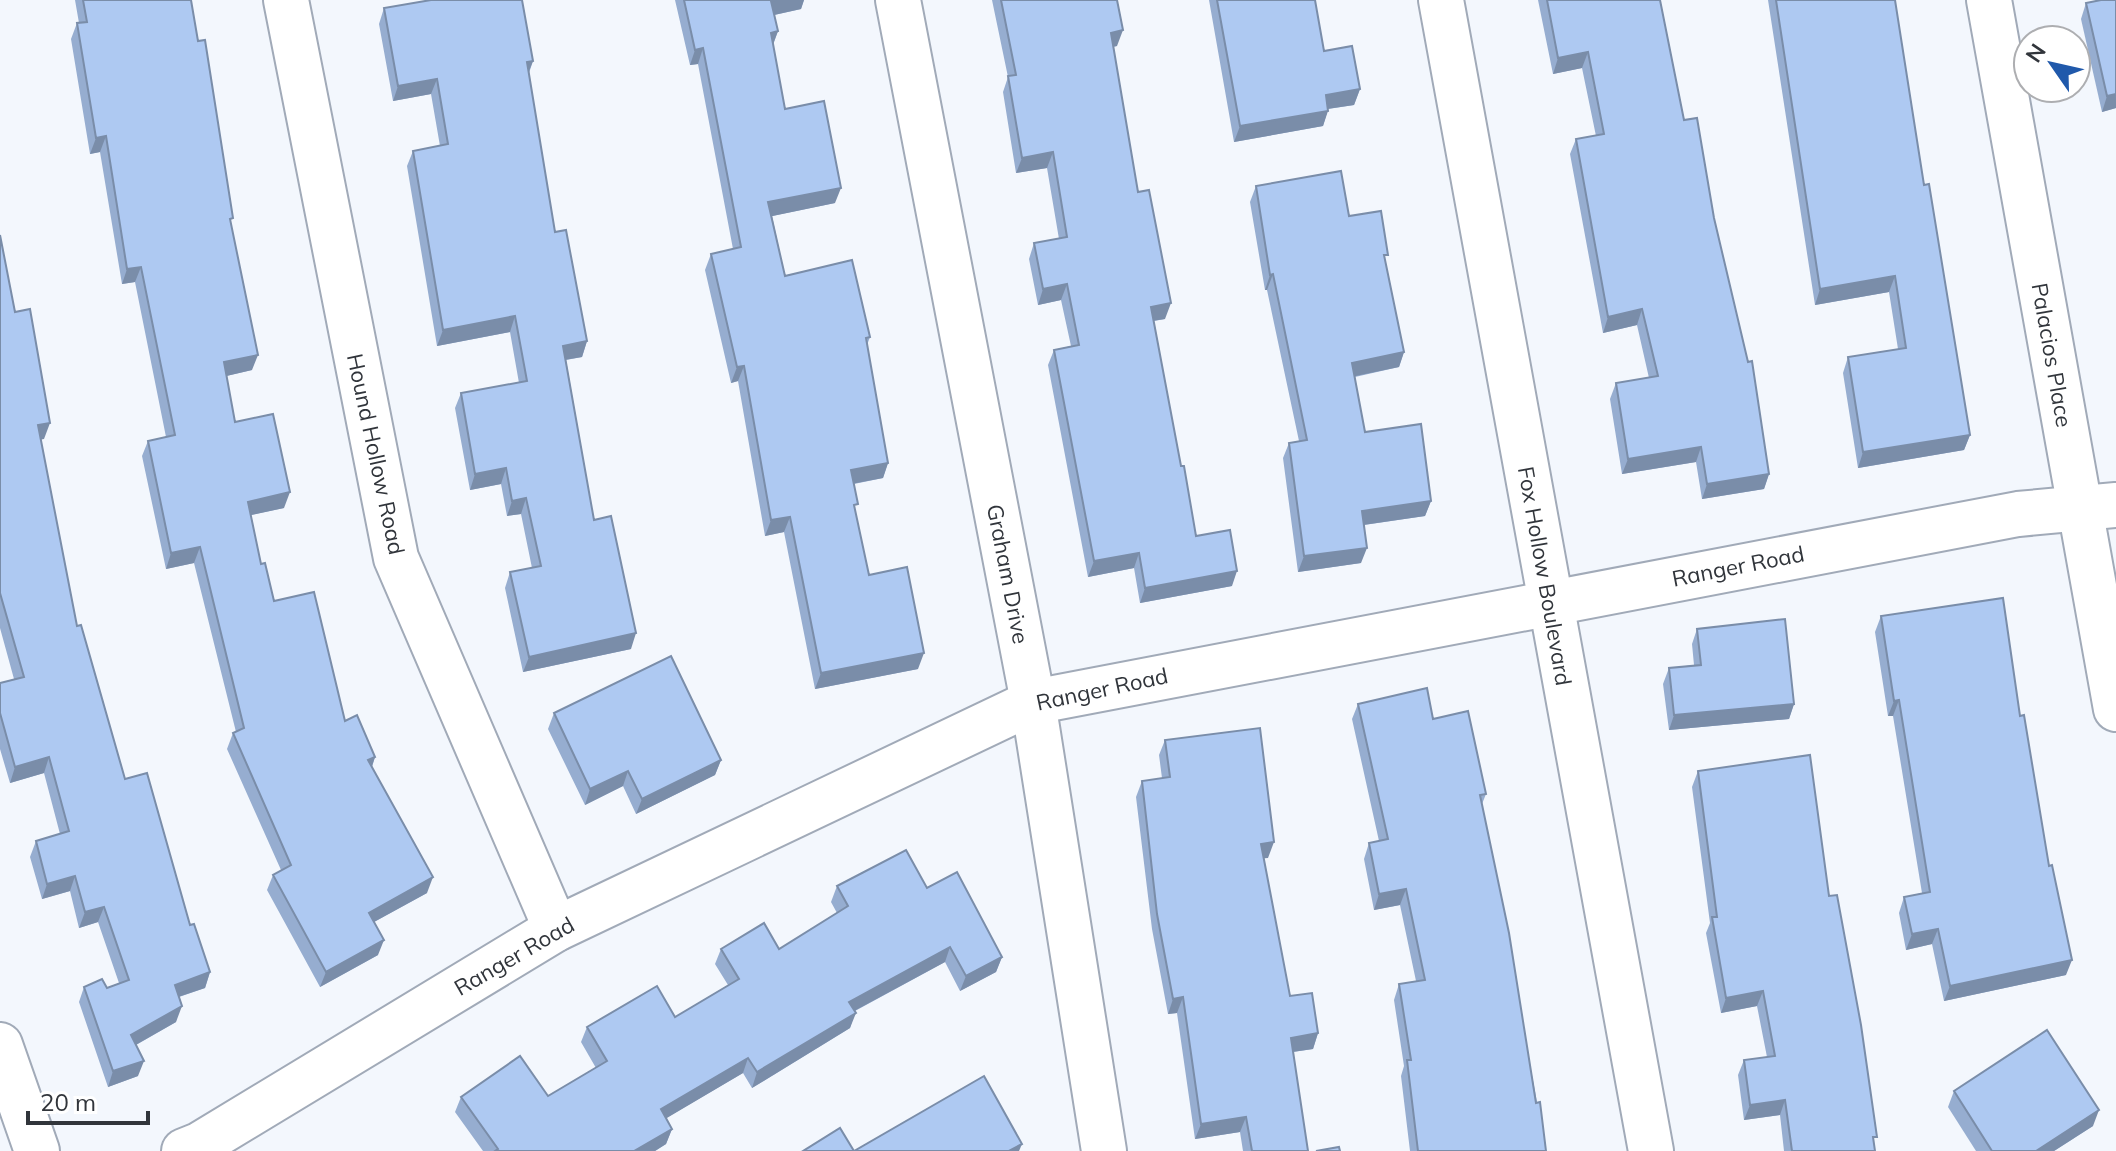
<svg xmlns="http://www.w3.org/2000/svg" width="2116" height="1151" font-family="Mulish,sans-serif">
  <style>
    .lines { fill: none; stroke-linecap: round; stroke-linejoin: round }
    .minor-casing { stroke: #a1aab8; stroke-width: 48 }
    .minor { stroke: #fff; stroke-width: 44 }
    .wall { fill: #96add0 }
    .shaded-wall { fill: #7a8da9 }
    .building { fill: #aec9f2; stroke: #7a8da9; stroke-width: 2 }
    .labels { text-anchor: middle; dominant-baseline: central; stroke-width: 7; stroke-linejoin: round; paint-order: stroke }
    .street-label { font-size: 22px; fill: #31353b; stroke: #fff }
  </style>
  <rect width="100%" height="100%" fill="#f3f7fd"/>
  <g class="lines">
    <!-- minor casing -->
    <g class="minor-casing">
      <g id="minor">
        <path d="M286,0l110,558 160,371"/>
        <path d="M898,0l135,702 71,449"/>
        <path d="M1441,0l210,1151"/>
        <path d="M1989,0l127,709"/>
        <path d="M0,1045l37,106"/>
        <path d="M184,1151l15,-6 357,-216 477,-227 985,-188 98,-9"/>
      </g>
    </g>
    <!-- minor -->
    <use href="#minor" class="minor"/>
  </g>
  <!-- wall -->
  <g class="wall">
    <path d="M75,0h116l40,224 21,146 -26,6 9,46 49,86 -33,7 10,49 13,37 71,120 30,36 -3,10 55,126 -53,29 4,33 -58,32 -53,-97 6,-15 8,-5 -54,-121 6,-16 3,-1 -42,-169 -28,6 -24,-113 6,-15 18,-4 -31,-155 -13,2 -22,-132 -10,2 -19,-115 6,-16h2z"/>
    <path d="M675,0h129l-3,9 -27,6 4,16 -5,14 12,64 50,94 -63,13 13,60 85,61 -3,8 21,118 -5,15 -29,6 1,28 14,63 49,94 -103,20 -31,-157 -19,4 -27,-155 -7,2 -26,-113 6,-16 22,-5 -35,-185 -8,1z"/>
    <path d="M992,0h125v46l-4,1 25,145 27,127 -11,2 27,145 15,70 36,50 -92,17 -6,-35 -46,9 -40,-212 6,-15 17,-4 -10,-46 -23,5 -9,-46 5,-16 25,-4 -12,-71 -31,5 -13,-81 5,-15z"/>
    <path d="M1209,0h106l9,51 36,38 -6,16 -26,4 -5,17 -89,16z"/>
    <path d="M1538,0h122l24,120 30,98 55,256 -5,15 -62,10 -6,-37 -74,12 -12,-75 6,-16 33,-5 -12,-53 -34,8 -33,-179 6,-15 20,-3 -14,-68 -29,6z"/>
    <path d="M1768,0h127l29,185 46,250 -6,15 -106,18 -15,-95 5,-16 50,-8 -9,-57 -74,13z"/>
    <path d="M2116,0v108l-14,4 -21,-93 5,-16z"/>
    <path d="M384,8l149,53 -4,12 26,159 32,109 -5,16 -16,3 28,160 37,129 -108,23 -18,-84 5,-16 22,-4 -11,-54 -14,2 -6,-32 -31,6 -15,-82 6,-15 58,-10 -9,-51 -73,14 -30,-180 6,-15 27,-5 -9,-52 -38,7 -14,-77z"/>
    <path d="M1256,186l93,30 37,47 18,89 -5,15 -44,10 10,55 66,69 -6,15 -61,9 -3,38 -63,9 -15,-114 6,-15 10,-2 -32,-151h-2l-15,-88z"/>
    <path d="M0,235l15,77 29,127h-3l36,187 48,153 85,193 -5,16 -26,9 -3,25 -40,23 2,31 -30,11 -29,-85 5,-15 23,1 12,-5 -21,-61 -19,6 -9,-37 -28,8 -12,-42 6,-16 24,-7 -16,-61 -34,10 -10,-34v-66l14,-4 -14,-51z"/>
    <path d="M1881,616l139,100 46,259 -122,26 -12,-57 -26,6 -7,-37 5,-16 18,-4 -29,-177h-5l-13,-84z"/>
    <path d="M1697,629l97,75 -5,15 -120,11 -6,-46 6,-16 25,-3 -2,-21z"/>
    <path d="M1358,704l75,15 53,75 -4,10 64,347h-136l-9,-75 3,-10 -10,-66 5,-16 17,-3 -16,-76 -26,5 -10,-51 5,-16 10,-2 -27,-122z"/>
    <path d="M554,713l167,47 -6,15 -79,39 -13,-28 -38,19 -37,-76z"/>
    <path d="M1165,740l103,118h-4l26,138 28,37 -5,16 -20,3 15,99h-65l-3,-19 -45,7 -18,-126 -9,1 -16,-85 -16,-132 6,-16 20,-3 -3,-23z"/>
    <path d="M1698,771l131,125 46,255h-91l-4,-36 -36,5 -6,-45 6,-15 23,-3 -10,-51 -36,7 -15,-80 4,-10 -18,-136z"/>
    <path d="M837,886l90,2 75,69 -6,15 -36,19 -15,-29 -90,49 -5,17 -98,60 -9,-15 -77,45 6,11 -6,15 -11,7h-172l-28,-39 6,-15 87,-1 48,-28 -15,-26 6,-15 88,-10 53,-32 -13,-21 6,-15h58l58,-36 -6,-11z"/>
    <path d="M1954,1091l139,35 -39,25h-78l-28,-44z"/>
  </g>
  <!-- shaded-wall -->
  <g class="shaded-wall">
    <path d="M776,0h28l-3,9 -36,8 6,-16z"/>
    <path d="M1123,30l-6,16 -12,2 6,-15z"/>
    <path d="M778,31l-6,16 -1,-14z"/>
    <path d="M703,48l-5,16 -8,1 5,-15z"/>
    <path d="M1588,52l-6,16 -29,6 5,-16z"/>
    <path d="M533,61l-6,15v-14z"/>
    <path d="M437,79l-6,15 -38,7 5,-15z"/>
    <path d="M1360,89l-6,16 -34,5 6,-15z"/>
    <path d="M2116,94v14l-14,4 5,-16z"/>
    <path d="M1328,111l-5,15 -89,16 6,-16z"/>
    <path d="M106,136l-6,16 -10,2 6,-16z"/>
    <path d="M1053,152l-6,16 -31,5 6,-15z"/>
    <path d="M841,188l-6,15 -72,15 5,-16z"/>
    <path d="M141,267l-6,15 -13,2 5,-15z"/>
    <path d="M1273,274l-6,16h-2l5,-15z"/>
    <path d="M1895,276l-6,16 -74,13 5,-16z"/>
    <path d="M1067,284l-6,16 -23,5 5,-16z"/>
    <path d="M1171,303l-6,16 -20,3 6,-15z"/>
    <path d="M1642,309l-5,16 -34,8 5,-16z"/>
    <path d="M515,316l-5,16 -73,14 6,-16z"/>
    <path d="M587,341l-5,16 -24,4 5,-15z"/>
    <path d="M1404,352l-5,15 -53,11 6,-15z"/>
    <path d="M258,355l-6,15 -34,8 6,-16z"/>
    <path d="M744,366l-6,15 -7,2 6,-16z"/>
    <path d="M50,423l-6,16 -11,2 5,-16z"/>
    <path d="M1970,435l-6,15 -106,18 5,-16z"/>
    <path d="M1701,447l-5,15 -74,12 6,-15z"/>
    <path d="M888,463l-5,15 -37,7 5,-15z"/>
    <path d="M506,468l-5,16 -31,6 5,-16z"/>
    <path d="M1769,474l-5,15 -62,10 5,-15z"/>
    <path d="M290,492l-6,16 -42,9 6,-15z"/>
    <path d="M526,498l-5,16 -14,2 5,-15z"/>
    <path d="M1431,501l-6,15 -69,10 6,-15z"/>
    <path d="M790,517l-6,15 -19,4 6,-16z"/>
    <path d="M200,547l-6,16 -28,6 5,-16z"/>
    <path d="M1367,548l-6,15 -63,9 6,-16z"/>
    <path d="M1139,553l-5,15 -46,9 6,-16z"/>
    <path d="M1237,571l-5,15 -92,17 5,-15z"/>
    <path d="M636,633l-5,16 -108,23 6,-15z"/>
    <path d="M924,653l-6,16 -103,20 6,-16z"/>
    <path d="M1899,700l-6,16h-5l6,-15z"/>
    <path d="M1794,704l-5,15 -120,11 5,-15z"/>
    <path d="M49,757l-5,16 -34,10 5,-16z"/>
    <path d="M375,757l-5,15 -2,-12z"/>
    <path d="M721,760l-6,15 -79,39 6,-15z"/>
    <path d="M628,771l-5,15 -38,19 5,-16z"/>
    <path d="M1274,842l-6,16 -13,1 6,-15z"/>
    <path d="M75,876l-5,15 -28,8 5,-15z"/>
    <path d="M433,877l-6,16 -64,35 6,-15z"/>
    <path d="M1406,889l-6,16 -26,5 5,-16z"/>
    <path d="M104,907l-6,15 -19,6 6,-16z"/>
    <path d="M1938,929l-6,15 -26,6 6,-16z"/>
    <path d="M384,940l-6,15 -58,32 6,-15z"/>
    <path d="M950,947l-5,15 -102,55 6,-15z"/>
    <path d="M1002,957l-6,15 -36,19 6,-15z"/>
    <path d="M2072,960l-6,15 -122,26 6,-15z"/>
    <path d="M210,972l-5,16 -36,12 6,-15z"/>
    <path d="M1763,991l-6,15 -36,7 5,-15z"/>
    <path d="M1183,997l-6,16 -9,1 5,-15z"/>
    <path d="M182,1006l-6,16 -51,29 6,-16z"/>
    <path d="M856,1013l-6,15 -98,60 5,-16z"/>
    <path d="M1318,1033l-5,16 -28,4 6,-15z"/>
    <path d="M748,1058l-5,15 -88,52 6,-16z"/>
    <path d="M144,1061l-6,15 -30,11 5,-16z"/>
    <path d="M1785,1100l-5,15 -36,5 6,-15z"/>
    <path d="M2099,1110l-6,16 -39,25h-18z"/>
    <path d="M1246,1117l-6,15 -45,7 6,-15z"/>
    <path d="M672,1129l-6,15 -11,7h-21z"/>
    <path d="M1022,1144l-3,7h-10z"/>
  </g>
  <!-- building -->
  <g class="building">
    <path d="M83,0h108l7,41 7,-1 28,178 -3,1 28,136 -34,7 11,60 38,-8 17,78 -42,10 13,62 4,-1 9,38 40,-9 31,129 12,-6 18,42 -7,3 65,117 -64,36 15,27 -58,32 -53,-97 18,-10 -58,-132 11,-5 -44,-181 -29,6 -23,-112 27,-6 -34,-168 -14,2 -21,-133 -10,2 -19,-115 10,-1z"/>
    <path d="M431,0h91l11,61 -6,1 28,170 11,-2 21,111 -24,5 31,174 17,-4 25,117 -107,24 -19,-85 31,-6 -15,-68 -14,3 -6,-33 -31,6 -14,-81 66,-12 -12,-65 -72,14 -30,-179 35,-7 -11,-65 -39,7 -14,-78z"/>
    <path d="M684,0h92l-5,1 7,30 -7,2 14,76 39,-8 17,87 -73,14 17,74 67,-16 18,77 -4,1 22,125 -37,7 7,34 -4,1 15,70 38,-8 17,86 -103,20 -31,-156 -19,3 -27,-154 -7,1 -26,-113 30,-7 -38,-199 -8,2z"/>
    <path d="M1001,0h116l6,30 -12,3 27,159 11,-2 22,113 -20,4 30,159h3l12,70 34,-6 7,41 -92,17 -6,-35 -45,8 -40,-211 25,-5 -12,-61 -24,5 -9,-46 33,-6 -14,-85 -31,6 -14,-82 8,-1z"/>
    <path d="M1217,0h98l9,51 28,-5 8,43 -34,6 2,16 -88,15z"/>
    <path d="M1547,0h113l24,120 13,-2 17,100 34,144 4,-1 17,113 -62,10 -6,-37 -73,12 -12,-76 42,-7 -16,-67 -34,8 -32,-178 28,-5 -16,-82 -30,6z"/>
    <path d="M1776,0h119l29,185 5,-1 41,251 -107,17 -15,-95 58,-9 -11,-72 -75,13z"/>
    <path d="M2101,0h15v94l-9,2 -21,-93z"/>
    <path d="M1341,171l8,45 32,-5 7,44h-4l20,97 -52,11 13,69 56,-8 10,77 -69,10 5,37 -63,8 -15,-113 18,-3 -34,-166 -3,1 -14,-89z"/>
    <path d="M0,235l15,77 15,-3 20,114 -12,2 39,201 4,-1 44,154 22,-6 43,152 4,-1 16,48 -35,13 7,21 -51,29 13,26 -31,10 -29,-84 18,-8 5,9 22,-8 -25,-73 -19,5 -10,-36 -28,8 -11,-43 33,-10 -20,-74 -34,10 -15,-54v-30l24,-6 -24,-84z"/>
    <path d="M2003,598l17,118 4,-1 25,151 3,-1 20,95 -122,26 -12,-57 -26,5 -8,-37 26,-5 -31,-192 -5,1 -13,-85z"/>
    <path d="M1785,619l9,85 -120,11 -5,-47 32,-3 -4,-36z"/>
    <path d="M671,656l50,104 -79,39 -14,-28 -38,18 -36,-76z"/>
    <path d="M1427,688l6,31 35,-8 18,83 -6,1 29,138 27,170 4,-1 6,49h-128l-11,-91h4l-12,-76 26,-4 -19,-91 -27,5 -10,-51 19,-4 -30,-135z"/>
    <path d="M1260,728l14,114 -13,2 29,152 22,-3 6,40 -27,5 17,113h-56l-6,-34 -45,7 -18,-127 -10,2 -16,-85 -15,-133 28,-4 -5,-37z"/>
    <path d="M1810,755l19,141 8,-1 24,130 16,112h-4l2,14h-83l-7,-51 -35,5 -6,-45 31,-4 -12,-65 -37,7 -14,-81h5l-19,-146z"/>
    <path d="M906,850l21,38 30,-16 45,85 -36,19 -16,-29 -101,55 7,11 -99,59 -9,-14 -87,51 11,20 -38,22h-139l3,-2 -37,-52 59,-41 28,40 59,-35 -20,-34 70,-41 18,31 64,-38 -18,-30 43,-26 15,26 69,-43 -11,-20z"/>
    <path d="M2047,1030l52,80 -63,41h-44l-38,-60z"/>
    <path d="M984,1076l38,68 -13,7h-206l37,-23 14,23z"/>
    <path d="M1339,1147l1,4h-24z"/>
  </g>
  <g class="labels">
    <!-- street labels -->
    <g class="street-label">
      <text transform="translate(2052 355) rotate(80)">Palacios Place</text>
      <text transform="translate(376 454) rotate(78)">Hound Hollow Road</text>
      <text transform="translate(1738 566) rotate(-11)">Ranger Road</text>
      <text transform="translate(1008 574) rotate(79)">Graham Drive</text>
      <text transform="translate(1545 576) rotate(80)">Fox Hollow Boulevard</text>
      <text transform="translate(1102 689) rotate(-12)">Ranger Road</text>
      <text transform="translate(514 956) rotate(-30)">Ranger Road</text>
    </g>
  </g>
  <!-- north arrow -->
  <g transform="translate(2052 64) rotate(304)"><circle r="38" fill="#ffffff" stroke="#adaeb1" stroke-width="2"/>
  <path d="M0-6L14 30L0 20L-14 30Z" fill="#2059ab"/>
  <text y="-12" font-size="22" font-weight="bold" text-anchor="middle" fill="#31353b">N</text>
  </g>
  <!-- scale -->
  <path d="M28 1111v12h120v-12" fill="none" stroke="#31353b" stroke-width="4"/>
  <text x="40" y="1111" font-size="24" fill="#31353b" stroke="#ffffff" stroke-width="6" paint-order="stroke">20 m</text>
</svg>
